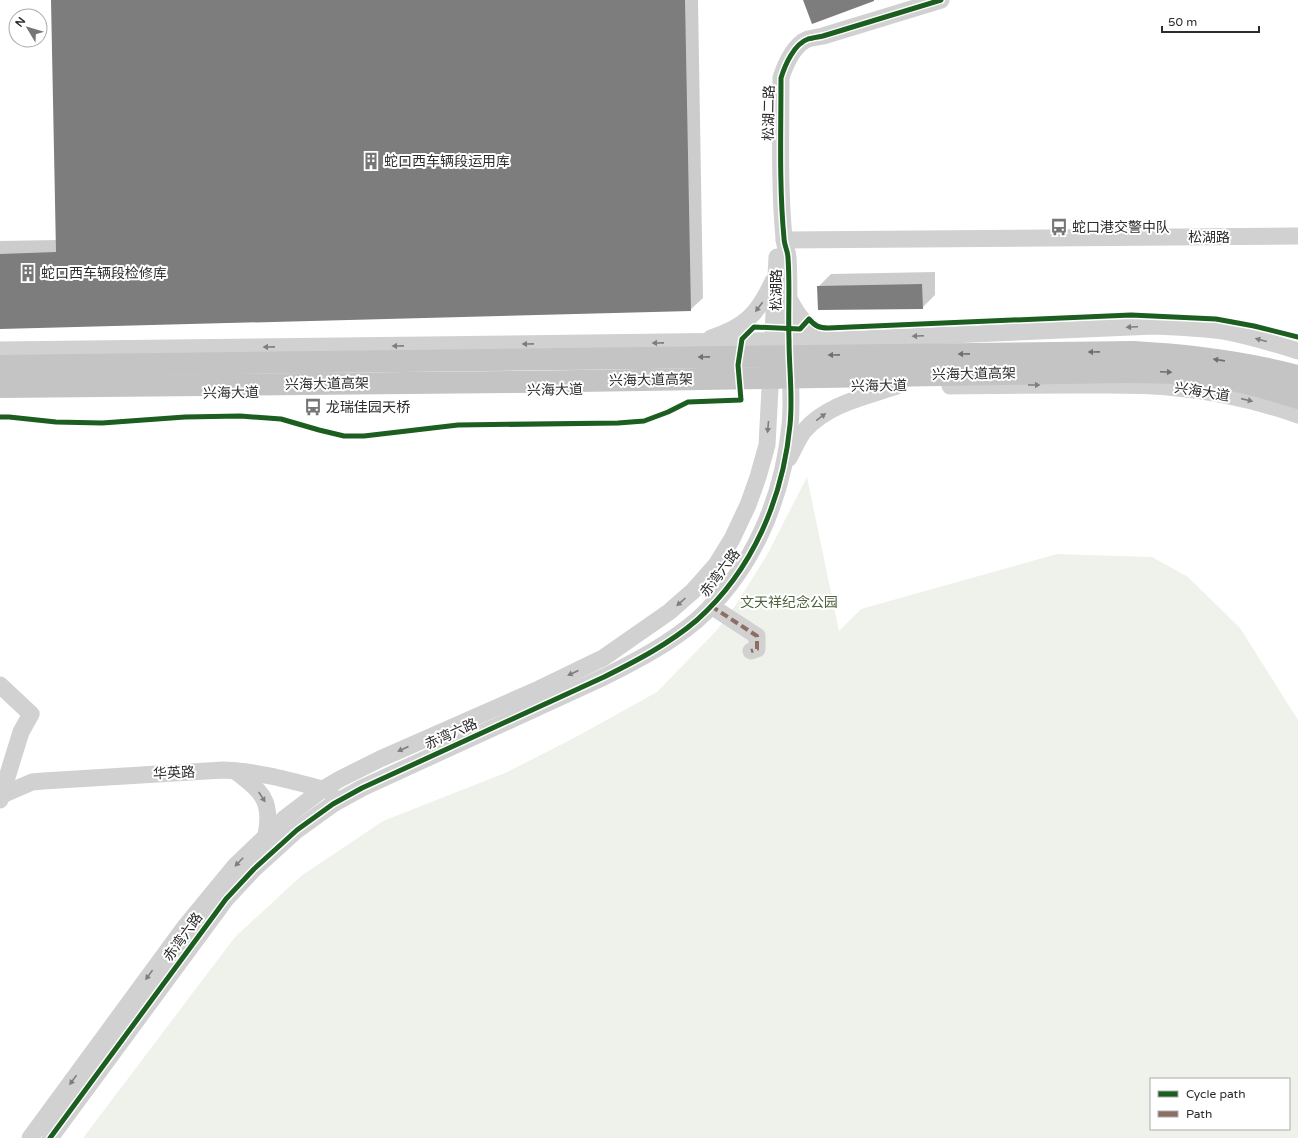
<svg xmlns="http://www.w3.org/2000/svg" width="1298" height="1138" font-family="'Varela Round','Noto Sans SC',sans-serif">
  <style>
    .green { fill: #eff2eb; fill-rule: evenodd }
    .shadow { fill: #0003 }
    .building { fill: #7d7d7d }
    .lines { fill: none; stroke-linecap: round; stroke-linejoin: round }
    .minor { stroke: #d1d1d1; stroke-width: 17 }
    .major { stroke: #c4c4c4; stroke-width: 22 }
    .major-bridge { stroke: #c4c4c4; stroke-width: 22 }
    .quiet { stroke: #8d6e63; stroke-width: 4; stroke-dasharray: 8 4; stroke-linecap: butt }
    .cycleway-casing { stroke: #fff; stroke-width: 8 }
    .cycleway { stroke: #1b5e20; stroke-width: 5 }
    .oneway { fill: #7e7e7e }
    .oneway2 { fill: #707070 }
    .labels { text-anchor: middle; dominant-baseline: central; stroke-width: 4; stroke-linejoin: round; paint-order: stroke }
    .street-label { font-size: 14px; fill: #2c2c2c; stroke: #fff }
    .poi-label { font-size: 14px; fill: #2c2c2c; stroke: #fff; text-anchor: start }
    .park-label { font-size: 14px; fill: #4f623e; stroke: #fff }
  </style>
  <rect width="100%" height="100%" fill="#fff"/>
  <!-- green -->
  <path class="green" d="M807,477l32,154 22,-22 196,-55 95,3 36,20 52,51 58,92v418h-1215l152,-201 66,-61 82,-55 122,-48 69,-35 83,-46 60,-62 18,-24 32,-51zM1151,1079h138v50h-138z"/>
  <!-- shadow -->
  <g class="shadow">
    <path d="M53,0h645l5,298 -13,12 -690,18v-87l57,-1z"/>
    <path d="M935,272v23l-13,13 -104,-21 13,-13z"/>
  </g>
  <!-- building -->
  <g class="building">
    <path d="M51,0h634l6,311 -691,18v-75l56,-2z"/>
    <path d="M803,0h71v1l-62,23z"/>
    <path d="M922,284l1,25 -105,1 -1,-24z"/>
  </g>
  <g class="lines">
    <!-- minor -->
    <g class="minor">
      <path d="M784,240l514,-4"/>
      <path d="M789,299c12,23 20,30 44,40"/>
      <path d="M711,338c34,-11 47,-24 62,-57"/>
      <path d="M0,350l837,-10 317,-14c23,1 46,2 69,5 25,5 50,12 75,20"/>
      <path d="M950,386c43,-1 85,-1 127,-1 31,0 61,-1 91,2 44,4 88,13 130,28"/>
      <path d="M789,458c5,-9 9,-19 15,-27 23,-27 61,-34 93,-45"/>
      <path d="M711,606l46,30v13l-6,2"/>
      <path d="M0,685l31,29 -10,18 -21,68"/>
      <path d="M235,771c26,20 38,29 31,64"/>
      <path d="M0,796l32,-14 11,-1 180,-11c36,1 72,12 107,21"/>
      <path d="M30,1138l154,-210 51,-62 50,-48 38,-29 17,-10 40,-20 159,-70 64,-31 66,-46 24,-21 23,-26 16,-26 16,-34 10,-28 9,-32 10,-188"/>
      <path d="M50,1138l176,-239 28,-30 43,-39 36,-26 29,-16 242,-111c32,-16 65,-33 93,-57 56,-50 86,-122 93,-195 3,-29 -1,-57 -1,-85 -1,-28 1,-55 -1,-82 0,-7 -4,-13 -4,-20 -5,-53 -3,-107 -3,-160 4,-13 13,-34 27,-39 4,-1 10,-2 15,-3l118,-36"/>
    </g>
    <!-- major -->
    <g class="major">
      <path d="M1133,352c56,3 111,10 165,24"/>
      <path d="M1127,372c38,0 77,1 114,10 19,4 38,10 57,16"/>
    </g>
    <!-- major-bridge -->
    <g class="major-bridge">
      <path d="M0,366l1133,-14"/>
      <path d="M0,387l517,-5 610,-10"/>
    </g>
    <!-- quiet -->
    <path class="quiet" d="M711,606l46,30v13l-6,2"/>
    <!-- cycleway casing -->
    <g class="cycleway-casing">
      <g id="cycleway">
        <path d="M0,417h9l47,5 46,1 83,-6 55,-1 41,3 38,11 25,6h20l94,-11 160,-2 26,-2 24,-9 20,-10 53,-2 -3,-35 4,-26 12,-12 46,2 9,-10c6,7 10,9 19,9l303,-13 85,4 38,7 44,11"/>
        <path d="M50,1138l176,-239 28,-30 43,-39 36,-26 29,-16 242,-111c32,-16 65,-33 93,-57 56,-50 86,-122 93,-195 3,-29 -1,-57 -1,-85 -1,-28 1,-55 -1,-82 0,-7 -4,-13 -4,-20 -5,-53 -3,-107 -3,-160 4,-13 13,-34 27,-39 4,-1 10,-2 15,-3l118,-36"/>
      </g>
    </g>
    <!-- cycleway -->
    <use href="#cycleway" class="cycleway"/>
  </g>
  <!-- one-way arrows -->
  <defs><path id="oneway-solid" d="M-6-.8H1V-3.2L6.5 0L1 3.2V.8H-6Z"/></defs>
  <g class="oneway">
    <use href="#oneway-solid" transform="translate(759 307) rotate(127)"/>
    <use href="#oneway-solid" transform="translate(1132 327) rotate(177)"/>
    <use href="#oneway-solid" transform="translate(918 336) rotate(177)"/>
    <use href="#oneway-solid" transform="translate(1261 340) rotate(-165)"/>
    <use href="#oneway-solid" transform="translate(658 343) rotate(179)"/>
    <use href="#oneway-solid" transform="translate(528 344) rotate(179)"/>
    <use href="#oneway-solid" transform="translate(398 346) rotate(179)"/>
    <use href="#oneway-solid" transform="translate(269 347) rotate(179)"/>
    <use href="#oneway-solid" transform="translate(1034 385)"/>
    <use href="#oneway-solid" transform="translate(1247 400) rotate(13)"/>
    <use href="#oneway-solid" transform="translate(821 417) rotate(-37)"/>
    <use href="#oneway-solid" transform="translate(768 427) rotate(95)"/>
    <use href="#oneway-solid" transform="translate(681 602) rotate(138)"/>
    <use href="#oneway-solid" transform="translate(573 673) rotate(155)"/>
    <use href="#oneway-solid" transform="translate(403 749) rotate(156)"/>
    <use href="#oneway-solid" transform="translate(262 797) rotate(57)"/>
    <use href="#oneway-solid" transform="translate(239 862) rotate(134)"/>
    <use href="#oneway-solid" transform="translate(149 975) rotate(126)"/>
    <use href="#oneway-solid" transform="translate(73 1080) rotate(126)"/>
  </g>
  <g class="oneway2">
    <use href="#oneway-solid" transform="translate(1094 352) rotate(179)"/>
    <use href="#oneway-solid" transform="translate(964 354) rotate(179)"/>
    <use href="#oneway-solid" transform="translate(834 355) rotate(179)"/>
    <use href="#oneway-solid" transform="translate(704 357) rotate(179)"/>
    <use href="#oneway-solid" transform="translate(1219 360) rotate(-172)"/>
    <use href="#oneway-solid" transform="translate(1166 372) rotate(3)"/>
  </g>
  <!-- icons -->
  <defs>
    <g id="building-bare" transform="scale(1.38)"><path d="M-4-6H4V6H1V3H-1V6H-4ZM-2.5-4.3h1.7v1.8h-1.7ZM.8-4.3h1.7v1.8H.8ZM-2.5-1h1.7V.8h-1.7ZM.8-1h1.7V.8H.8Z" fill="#767676" stroke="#fff" stroke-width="2.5" paint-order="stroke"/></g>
    <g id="bus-bare" transform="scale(1.38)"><path d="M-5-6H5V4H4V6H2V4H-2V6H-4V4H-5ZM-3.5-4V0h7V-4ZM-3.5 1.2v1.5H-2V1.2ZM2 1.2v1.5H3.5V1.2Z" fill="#767676" stroke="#fff" stroke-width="2.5" paint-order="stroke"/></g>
  </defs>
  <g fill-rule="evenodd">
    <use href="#building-bare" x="371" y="161"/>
    <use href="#bus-bare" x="1059" y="227"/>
    <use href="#building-bare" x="28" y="273"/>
    <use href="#bus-bare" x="313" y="407"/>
  </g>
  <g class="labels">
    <!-- street labels -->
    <g class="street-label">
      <text transform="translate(769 113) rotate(-89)">松湖二路</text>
      <text x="1209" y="237">松湖路</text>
      <text transform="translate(776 290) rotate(-90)">松湖路</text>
      <text transform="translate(974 374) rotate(-1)">兴海大道高架</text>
      <text transform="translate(651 380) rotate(-1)">兴海大道高架</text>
      <text transform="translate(327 384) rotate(-1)">兴海大道高架</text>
      <text transform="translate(879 386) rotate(-1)">兴海大道</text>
      <text transform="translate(555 390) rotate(-1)">兴海大道</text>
      <text transform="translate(1202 392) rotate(9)">兴海大道</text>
      <text transform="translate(231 393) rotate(-1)">兴海大道</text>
      <text transform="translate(720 573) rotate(-53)">赤湾六路</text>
      <text transform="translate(451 734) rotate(-24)">赤湾六路</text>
      <text transform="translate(174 773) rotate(-3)">华英路</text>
      <text transform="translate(183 937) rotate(-54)">赤湾六路</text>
    </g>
    <!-- poi labels -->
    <g class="poi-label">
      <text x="384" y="161">蛇口西车辆段运用库</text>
      <text x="1072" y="227">蛇口港交警中队</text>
      <text x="41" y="273">蛇口西车辆段检修库</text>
      <text x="326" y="407">龙瑞佳园天桥</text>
    </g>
    <!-- park labels -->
    <g class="park-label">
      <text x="789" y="602">文天祥纪念公园</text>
    </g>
  </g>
  <!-- legend -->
  <rect x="1150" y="1078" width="140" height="52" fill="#ffffff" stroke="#ababab"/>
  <rect x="1158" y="1091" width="20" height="6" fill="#1b5e20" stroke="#ababab"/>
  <text x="1186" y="1098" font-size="12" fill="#2c2c2c">Cycle path</text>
  <rect x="1158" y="1111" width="20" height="6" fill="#8d6e63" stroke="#ababab"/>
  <text x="1186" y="1118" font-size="12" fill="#2c2c2c">Path</text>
  <!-- north arrow -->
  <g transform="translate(28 28) rotate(308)"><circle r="19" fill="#ffffff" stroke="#ababab"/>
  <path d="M0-3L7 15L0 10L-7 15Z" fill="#767676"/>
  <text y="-6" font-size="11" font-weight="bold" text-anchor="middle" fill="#2c2c2c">N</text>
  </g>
  <!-- scale -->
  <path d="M1162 26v6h97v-6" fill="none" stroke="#2c2c2c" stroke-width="2"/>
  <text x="1168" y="26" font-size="12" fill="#2c2c2c" stroke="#ffffff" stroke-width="3" paint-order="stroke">50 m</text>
</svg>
